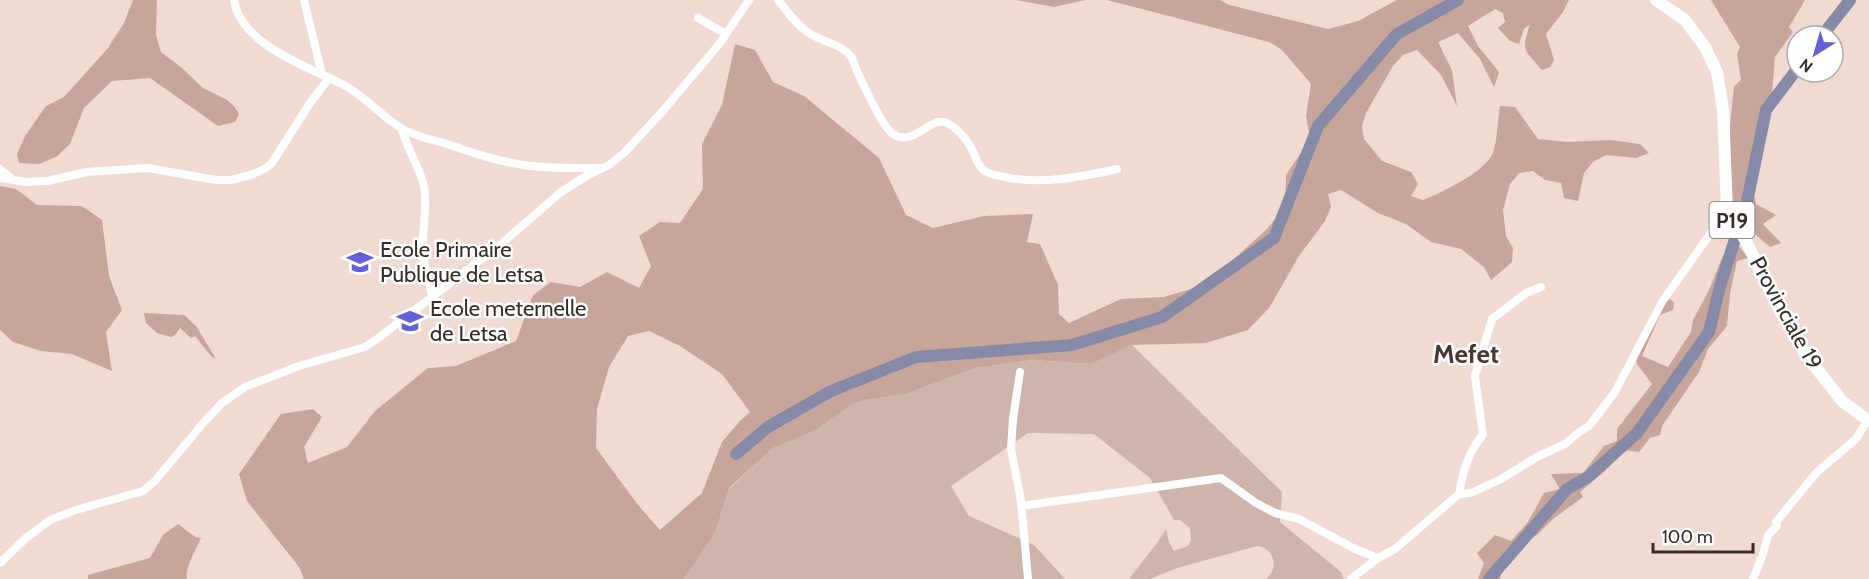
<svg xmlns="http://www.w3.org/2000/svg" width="1869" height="579" font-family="Cabin,sans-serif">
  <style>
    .green { fill: #ceb5ac }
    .forest { fill: #c6a69a; fill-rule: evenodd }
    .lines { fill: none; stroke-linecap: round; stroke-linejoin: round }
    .river { stroke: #878aa6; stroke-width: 12 }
    .street { stroke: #fff; stroke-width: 8 }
    .primary { stroke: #fff; stroke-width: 12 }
    .labels { text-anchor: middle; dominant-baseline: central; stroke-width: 5; stroke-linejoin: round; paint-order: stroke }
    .shield { fill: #fff; stroke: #736d6b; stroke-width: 1.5 }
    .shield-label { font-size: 21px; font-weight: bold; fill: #372e2b }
    .poi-label { font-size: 22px; fill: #372e2b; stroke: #fff; text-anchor: start }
    .street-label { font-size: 22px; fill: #372e2b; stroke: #fff }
    .quarter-label { font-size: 26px; font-weight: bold; fill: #4a3932; stroke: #fff }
  </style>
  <rect width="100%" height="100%" fill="#f0dad2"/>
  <!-- green -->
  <path class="green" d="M1132,345l150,147 -2,30 61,50 3,7h-78c2,-3 5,-5 6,-8 6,-11 -4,-25 -15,-25l-80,22 -27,11h-21l28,-36 9,-14 3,13 5,9 14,-5 3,-6 -1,-12 -10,-8h-6l-24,-42 -56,-44 -66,-1 -77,53 18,30 65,29 31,34h-381l31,-46 15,-45 43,-40 42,-17 36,-26 14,-5 41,-6 69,-26 57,-8 60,4z"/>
  <!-- forest -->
  <g class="forest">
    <path d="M133,0h24l-1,35 5,17 21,16 21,20 24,12 7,6 5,8 -4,8 -17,4 -68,-48 -38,3 -28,27 -14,36 -14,13 -17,7 -20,-1 -2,-9 8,-18 21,-30 18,-9 44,-49 16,-25z"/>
    <path d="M1016,0h69l-31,7z"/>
    <path d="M1107,0h113l9,5 99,24 30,-8 39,-21h172l-6,12 -17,22 8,26 -4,7 -8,3c-18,-22 -21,-17 -12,-46l-6,5 -5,15 -9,-3 -12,-13 7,-6 -2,-9 -8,-4 -27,17 10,20 21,26 -5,15 -14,-28 -22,-26 -20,9 14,28 5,36 -16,-31 -24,-25 -14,5 -10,11 -27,47 -4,13 2,13 18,22 29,11 7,12 -7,12 12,4c18,-7 62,-28 70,-47 4,-11 5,-35 7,-47l15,1 23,32 29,3 44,-2 29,4 9,9 -13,5 -30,-3 -13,7 -9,11 -6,28 -14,-3 -3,-15 -16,-3 -12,-9 -14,2 -9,11 -7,26 3,26 7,12 -1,14 -21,18 -7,-13 -23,-18 -30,-7 -25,-18 -28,-11 -37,-23 -13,4 3,13 -6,14 -26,35 -30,52 -21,22 -42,13 -74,2 -40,19 -60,-4 -57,8 -69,26 -41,6 -14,5 -36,26 -42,17 -43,39 -15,46 -31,46h-380l-5,-12 -52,-66 -8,-27 42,-60 32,-5 9,8 -18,30 4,16 39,-16 28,-36 53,-43 28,-2 60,-25 17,-46 18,-13 29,5 27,-15 32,16 12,-22 -12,-30 21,-14 20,1 23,-34 -1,-45 20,-39 13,-61 20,6 18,32 31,14 75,62 27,57 27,13 51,-12 49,-2 -6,28 13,2 18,41 1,29 10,9 52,-24 43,-2 27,-8 26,-15 49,-44 19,-23 1,-32 24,-36 -4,-23 5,-32 -29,-34 -13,-8zM649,331l31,15 42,28 28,38 -10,9 -18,21 -20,51 -42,37 -22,-25 -42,-57 1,-39 12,-42 19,-31z"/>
    <path d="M1711,0h94l-16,27 4,5 -18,25 -4,49 -22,62 7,36 20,11 -13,9 18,19 -11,4 -28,-24 -17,-23 2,-45 7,-69 7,-6 -4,-26 3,-7z"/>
    <path d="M0,186l16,3 21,16 45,1 20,14 7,56 13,34 -16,22 6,39 -40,-17 -31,-3 -28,-9 -13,-12z"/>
    <path d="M1733,238l15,20 -11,3 -7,32 -3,33 -19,23 -9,23 -37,54 -2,9 -10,3 -11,14 -14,-2 -19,20 -26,22 3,5 -30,22 -16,16 -15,8 1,4 -22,27 -1,5h-22l6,-16 -7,-10 18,-18 16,6 17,-19 16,-29 16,-4 -9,-15 32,-1 21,-27 13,-5v-12l35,-45 -15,-20 -1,-15 32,-51 6,4 -1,8 -13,5 -18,41 26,11 23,-35 2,-12 16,-30 13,-32z"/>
    <path d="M144,313l40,2 12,11 20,33 -5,-3 -16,-20 -4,2 -11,-10 -5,7 -4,2 -14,-4 -11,-10z"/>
    <path d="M178,524l17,13 6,1c-5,12 -16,29 -14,41h-99v-4l62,-17 13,-23z"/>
  </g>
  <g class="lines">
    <!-- river -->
    <g class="river">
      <path d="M1822,36l28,-36"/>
      <path d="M736,454l32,-27 63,-36 85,-34 156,-12 90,-28 112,-79 44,-112 79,-92 61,-34"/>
      <path d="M1489,579l78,-90 21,-12 49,-44 72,-101 11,-46 27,-84 19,-92 31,-41"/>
    </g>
    <!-- street -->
    <g class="street">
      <path d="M234,0c6,44 74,67 108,84 22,11 38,31 59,44 9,6 31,12 43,15 26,9 52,18 79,22 26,4 52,3 78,3"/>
      <path d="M304,0l18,75"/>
      <path d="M778,0c9,11 18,25 31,33 13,9 34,11 43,25 2,4 3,9 5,13 6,13 25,56 36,63 20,14 38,-19 54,-11 12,6 22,19 27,31 2,4 3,9 6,12 5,8 15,9 24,11 38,8 76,0 113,-8"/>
      <path d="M698,18l28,16"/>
      <path d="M402,129c5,20 17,37 22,57 3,16 0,34 -1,51 -1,21 3,40 10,60"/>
      <path d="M0,169l12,10"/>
      <path d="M0,178l26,4 21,-1 40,-9 61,-4 68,12h15l20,-5 15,-7 6,-5 38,-60 19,-25"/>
      <path d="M1020,372l-7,47 -2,30 10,52 7,78"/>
      <path d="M1459,494c4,-23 9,-42 24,-59l-8,-59 17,-57 34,-26 15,-6"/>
      <path d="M1021,506l200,-28 35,25 19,10 24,6 56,30 23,9"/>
      <path d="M0,563l26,-25 24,-18 26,-10 67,-19 11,-9 51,-61 17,-18 23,-16 54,-21 66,-19 12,-8 123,-94 61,-53 27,-17 21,-10 15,-12 38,-41 58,-69 29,-43"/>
      <path d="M1351,579l27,-21 17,-9 64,-55 12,-1 30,-14 36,-22 28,-13 13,-11 11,-7 26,-34 47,-90 65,-92"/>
      <path d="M1753,579l10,-25 5,-19 9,-9 -1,-4 41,-50 39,-33 11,-18"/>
    </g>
    <!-- primary -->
    <path class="primary" d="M1656,0l29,20 20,27 12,25 6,38 4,100 20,33 35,72 26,43 35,44 26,19"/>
  </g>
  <!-- icons -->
  <defs>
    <g id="school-bare" transform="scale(2.07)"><path d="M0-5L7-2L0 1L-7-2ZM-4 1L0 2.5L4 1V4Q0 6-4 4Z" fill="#6560d9" stroke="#fff" stroke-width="2.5" paint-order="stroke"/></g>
  </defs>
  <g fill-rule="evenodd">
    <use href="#school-bare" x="360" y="262"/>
    <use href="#school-bare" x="410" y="321"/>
  </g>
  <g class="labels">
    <!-- shield labels -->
    <rect class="shield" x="1709.5" y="202" width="45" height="36" rx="4.5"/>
    <g class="shield-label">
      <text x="1732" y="220">P19</text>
    </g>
    <!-- poi labels -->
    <g class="poi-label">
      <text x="380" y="249">Ecole Primaire<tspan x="380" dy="25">Publique de Letsa</tspan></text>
      <text x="430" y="308">Ecole meternelle<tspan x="430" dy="25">de Letsa</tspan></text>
    </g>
    <!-- street labels -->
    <g class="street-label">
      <text transform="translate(1786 313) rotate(61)">Provinciale 19</text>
    </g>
    <!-- quarter labels -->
    <g class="quarter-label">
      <text x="1466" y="354">Mefet</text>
    </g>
  </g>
  <!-- north arrow -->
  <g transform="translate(1815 54) rotate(217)"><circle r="28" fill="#ffffff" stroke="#afabaa" stroke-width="1.5"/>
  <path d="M0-4.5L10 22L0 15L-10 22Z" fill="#6560d9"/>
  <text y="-9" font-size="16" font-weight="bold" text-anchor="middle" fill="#372e2b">N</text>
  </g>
  <!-- scale -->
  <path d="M1653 543v9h100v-9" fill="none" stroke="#372e2b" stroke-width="3"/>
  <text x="1662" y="543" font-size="18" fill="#372e2b" stroke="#ffffff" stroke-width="4.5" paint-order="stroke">100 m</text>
</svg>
